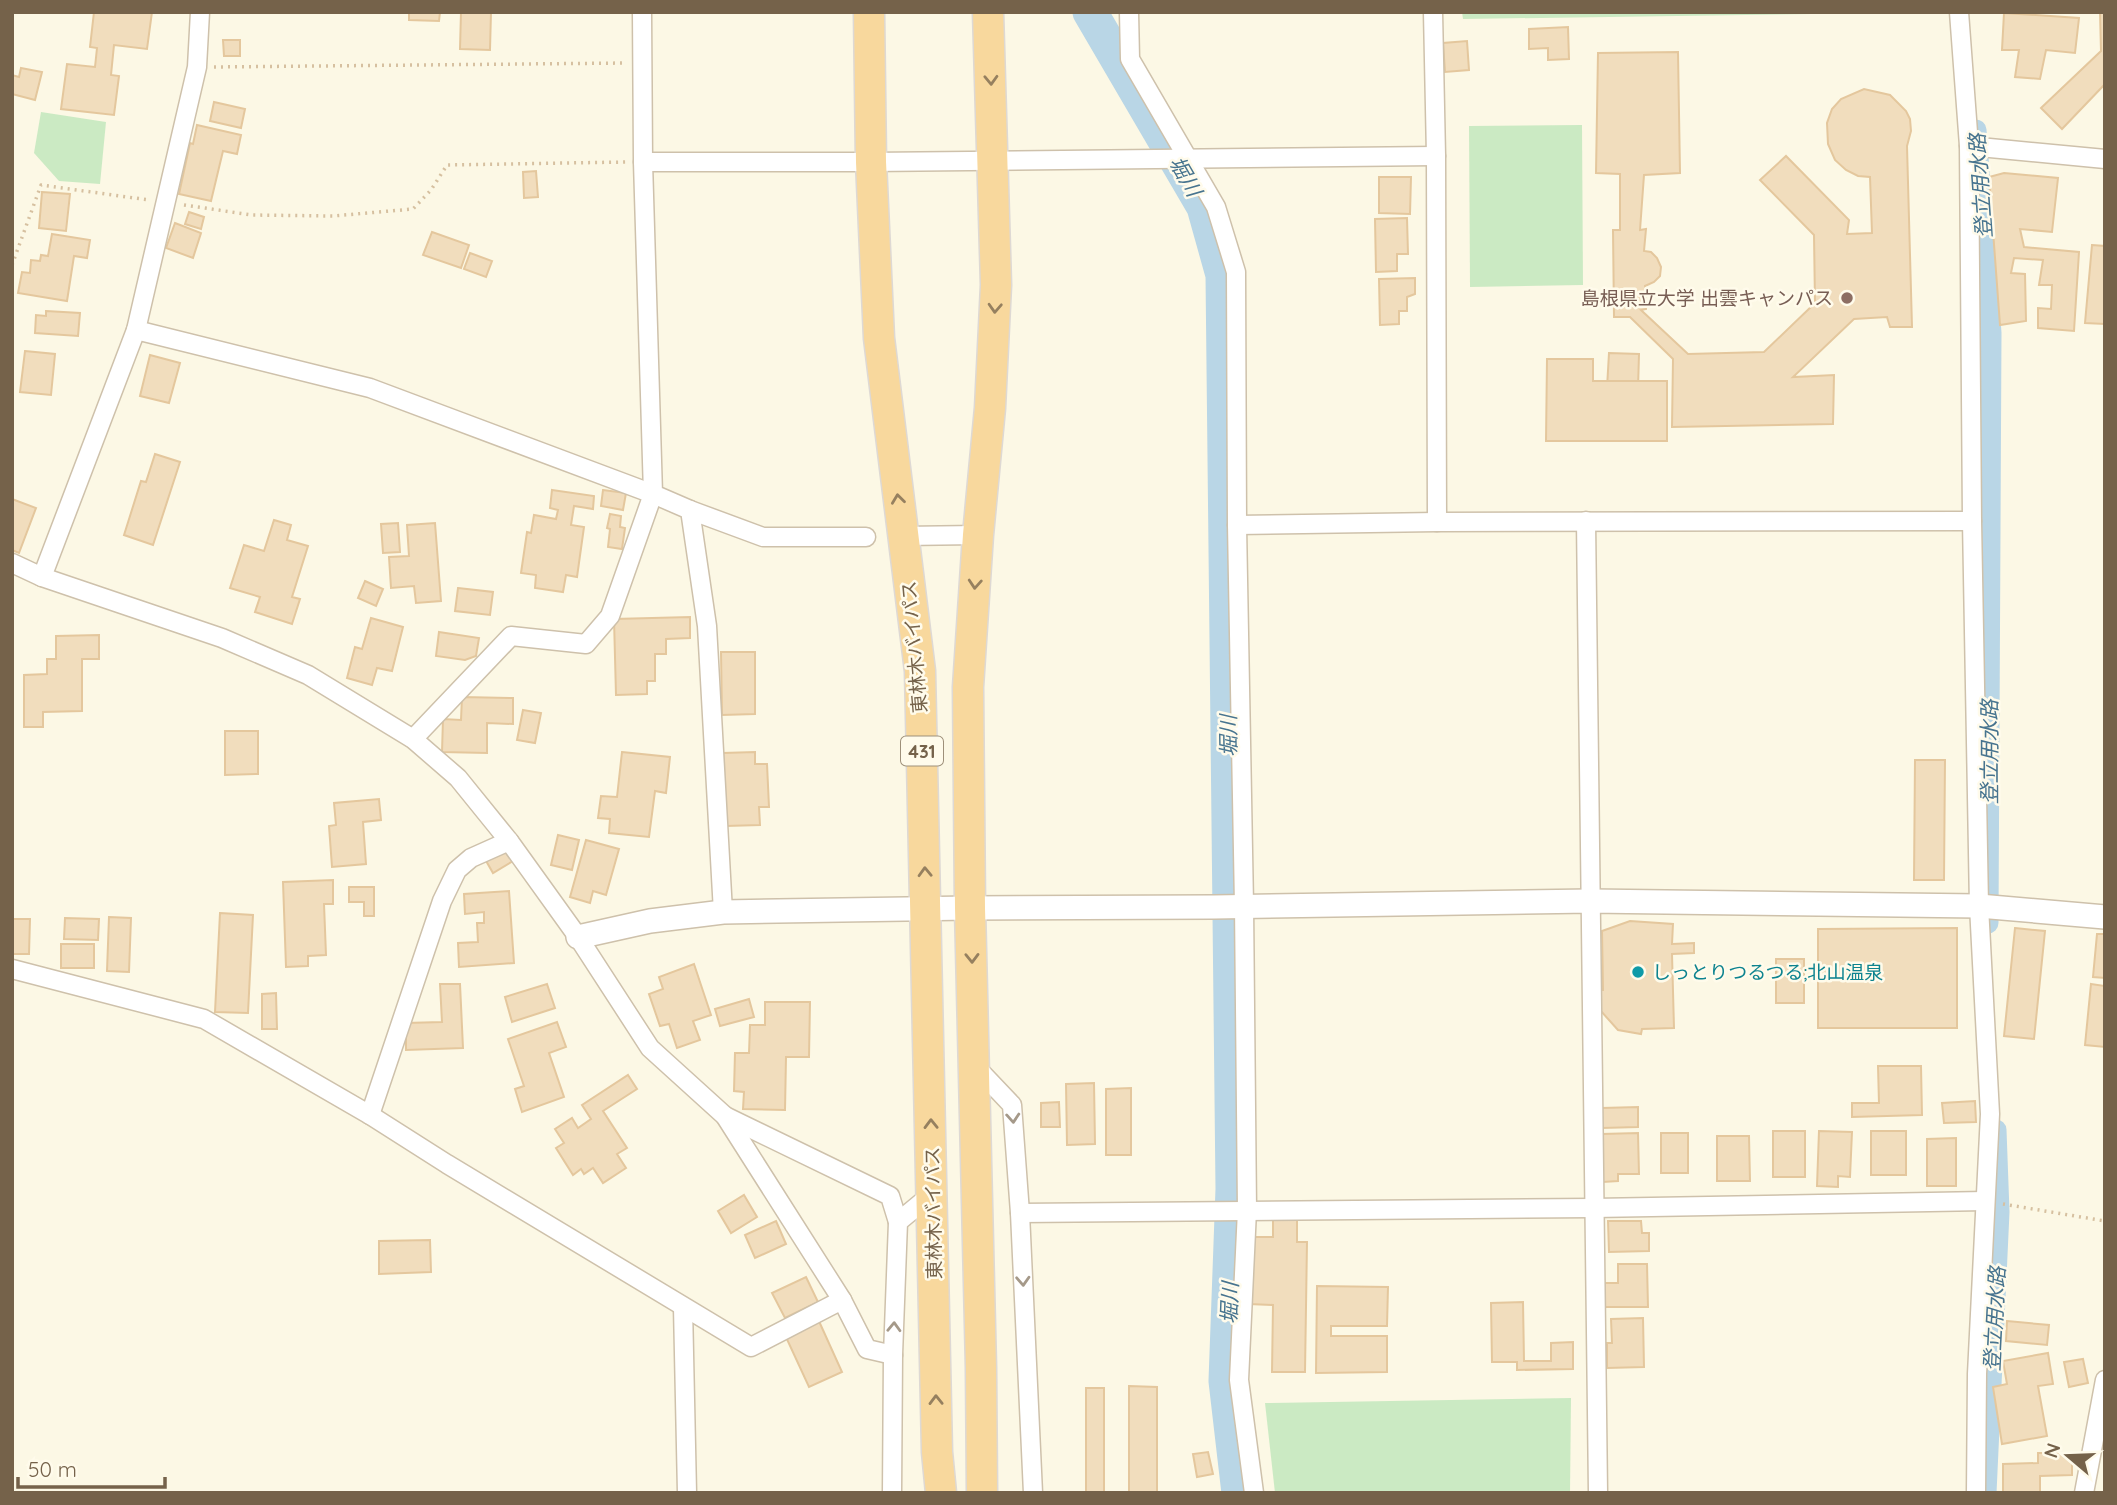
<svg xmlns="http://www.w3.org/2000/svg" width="2117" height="1505" font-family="Quicksand,'Noto Sans JP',sans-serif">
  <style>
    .green { fill: #cbeac3 }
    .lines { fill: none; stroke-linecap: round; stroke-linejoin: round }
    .canal { stroke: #b9d6e6; stroke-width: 21 }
    .river { stroke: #b9d6e6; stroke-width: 35 }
    .building { fill: #f1ddbd; stroke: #e4c79d; stroke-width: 2 }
    .minor-casing { stroke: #cec1ab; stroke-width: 21 }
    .tertiary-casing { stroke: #cec1ab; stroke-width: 26 }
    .trunk-casing { stroke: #ded9d4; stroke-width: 33 }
    .path { stroke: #d6c0a0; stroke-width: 3.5; stroke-dasharray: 2 5; stroke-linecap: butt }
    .minor { stroke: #fff; stroke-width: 18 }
    .tertiary { stroke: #fff; stroke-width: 23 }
    .trunk { stroke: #f8d89d; stroke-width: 30 }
    .oneway { stroke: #96805f }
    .oneway2 { stroke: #a59989 }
    .education-dot { fill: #8d6e63; stroke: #fffbeb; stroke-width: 2.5 }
    .culture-dot { fill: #0f9aa8; stroke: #fffbeb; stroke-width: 2.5 }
    .labels { text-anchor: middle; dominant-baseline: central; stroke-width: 5; stroke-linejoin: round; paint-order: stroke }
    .shield { fill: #fffbeb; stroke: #9e907a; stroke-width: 2 }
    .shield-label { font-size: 18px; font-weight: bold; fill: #75624a }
    .education-label { font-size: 19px; fill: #785e54; stroke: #fffbeb; text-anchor: end }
    .street-label { font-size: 19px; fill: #75624a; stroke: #fffbeb }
    .culture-label { font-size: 19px; fill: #0d838f; stroke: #fffbeb; text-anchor: start }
    .water-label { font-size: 21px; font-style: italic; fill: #47748f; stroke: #fffbeb }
  </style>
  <rect width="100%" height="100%" fill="#fcf8e5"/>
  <!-- green -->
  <g class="green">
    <path d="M1462,12h350v2l-349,5z"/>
    <path d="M41,112l65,10 -6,62 -41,-3 -25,-28z"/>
    <path d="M1582,125l1,160 -113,2 -1,-161z"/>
    <path d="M1571,1398l-1,95h-295l-10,-90z"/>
  </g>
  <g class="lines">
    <!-- canal -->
    <g class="canal">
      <path d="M1976,130l15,203 -3,590"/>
      <path d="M1986,1493l13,-281 -3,-82"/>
    </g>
    <!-- river -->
    <path class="river" d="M1090,12l114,195 19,68 10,914 -7,192 13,112"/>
  </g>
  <!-- building -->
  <g class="building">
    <path d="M94,12h58l-5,37 -33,-4 -3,30 8,1 -5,39 -53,-6 6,-45 28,3 2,-19 -7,-1z"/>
    <path d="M409,12h31l-1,9 -30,-1z"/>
    <path d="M461,12h30l-1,38 -30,-1z"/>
    <path d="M2100,12h5v72l-43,45 -21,-21 60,-57z"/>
    <path d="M2004,13l75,5 -4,35 -29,-3 -6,29 -25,-2 4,-27h-17z"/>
    <path d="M1568,27l1,32 -21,1v-12l-19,1v-20z"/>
    <path d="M223,40h17v16h-16z"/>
    <path d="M1467,41l2,29 -24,2 -2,-29z"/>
    <path d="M1678,52l2,121 -36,2 -4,55 6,-1 -2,22 7,1 6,6 4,9 -1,9 -6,6 -9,4 1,23 -5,1 47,44 76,-2 51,-49 -1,-68 -54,-55 26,-24 63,64 -2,14 25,-1 -2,-56 -12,-1 -12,-6 -11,-10 -7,-16 -1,-21 5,-14 9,-10 23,-10 26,6 16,16 4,8 1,12 -4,15 5,181h-22l-3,-10 -33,2 -61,58 41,-2 -1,49 -161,3 1,-68 -43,-42h-16l-1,-87h7v-56l-24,-1 2,-120z"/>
    <path d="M21,68l21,4 -7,28 -23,-6v-19l7,2z"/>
    <path d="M214,102l31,7 -4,19 -31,-7z"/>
    <path d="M197,125l44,10 -4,19 -14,-3 -12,50 -32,-7 11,-51 3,1z"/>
    <path d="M536,171l2,26 -14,1 -1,-26z"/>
    <path d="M2004,173l54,5 -6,54 -32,-3 4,18 55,5 -5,79 -36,-3v-20l13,1 1,-24h-13l4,-25 -29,-2 -3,15 14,1 1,47 -26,4 -11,-148z"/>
    <path d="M1379,177h32l-1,37 -31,-1z"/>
    <path d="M42,192l28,2 -4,37 -27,-3z"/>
    <path d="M189,212l15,5 -3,12 -16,-5z"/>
    <path d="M1407,218l1,36h-11v17l-21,1 -1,-53z"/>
    <path d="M175,223l26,10 -8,25 -27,-10z"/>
    <path d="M432,232l37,13 -8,23 -38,-13z"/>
    <path d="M52,234l38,6 -3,18 -13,-2 -7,45 -49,-8 4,-21 8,1 1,-13 9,1 1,-6 7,1z"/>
    <path d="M2092,245l13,1v78l-20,-1z"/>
    <path d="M470,253l22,8 -6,16 -22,-8z"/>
    <path d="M1415,278v16l-8,3v14h-8v13l-19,1 -1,-46z"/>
    <path d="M46,311l34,2 -2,23 -43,-3 1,-18 10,1z"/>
    <path d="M25,351l30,3 -4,41 -31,-3z"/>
    <path d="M1609,353l30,1 -1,35 -31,-1z"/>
    <path d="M150,355l30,8 -11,40 -29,-7z"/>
    <path d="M1547,359h46v22h74v60h-121z"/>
    <path d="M155,454l25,8 -27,83 -29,-10 17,-54 5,1z"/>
    <path d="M552,490l42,6 -1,13 -19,-3 -3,19 13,2 -7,50 -11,-2 -3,17 -28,-4 1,-13 -15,-2 6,-41 4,1 3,-18 22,4 2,-9 -8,-2z"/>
    <path d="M603,490l23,3 -3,17 -22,-4z"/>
    <path d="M12,499l24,9 -17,45 -7,-3z"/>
    <path d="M610,514l11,2 -1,11 5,1 -3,21 -14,-2 2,-18 -3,-1z"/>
    <path d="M274,520l17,5 -4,15 21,6 -16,51 8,2 -8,25 -37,-12 5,-15 -30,-9 14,-43 20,6z"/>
    <path d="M398,523l2,29 -17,1 -2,-29z"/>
    <path d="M435,523l6,78 -25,2 -2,-17 -23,2 -2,-31 20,-1 -2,-31z"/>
    <path d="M365,581l18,8 -7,17 -18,-8z"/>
    <path d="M458,588l35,4 -3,23 -35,-4z"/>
    <path d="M690,617v21l-24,1v15h-11v27h-8v13l-31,1 -2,-76z"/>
    <path d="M371,618l32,9 -11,44 -15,-3 -5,17 -25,-7 8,-31 7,2z"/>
    <path d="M439,632l40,6 -3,18 -11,4 -29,-4z"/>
    <path d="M99,635v24h-17v52l-39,1v15h-19v-52l23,-1v-15h9v-23z"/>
    <path d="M721,652h34v62l-33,1z"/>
    <path d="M462,697l51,1v26l-26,-1v30l-45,-1 1,-33 18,1z"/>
    <path d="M523,710l18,3 -6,30 -18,-3z"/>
    <path d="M225,731h33v43l-33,1z"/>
    <path d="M622,752l48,5 -4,36 -11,-2 -6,46 -40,-4 1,-14 -12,-1 3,-22 16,1z"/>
    <path d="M755,752v12h12l2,43h-10l1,18 -34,1 -3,-73z"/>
    <path d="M1915,760h30l-1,120h-30z"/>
    <path d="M379,799l2,21 -18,2 3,42 -34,3 -3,-41 7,-1 -2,-22z"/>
    <path d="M558,835l21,5 -7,30 -21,-5z"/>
    <path d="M586,840l33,9 -13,46 -13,-4 -3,12 -20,-6z"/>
    <path d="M505,847l8,14 -20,12 -8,-14z"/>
    <path d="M333,880v24h-9l2,51 -18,1v10l-22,1 -3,-85z"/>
    <path d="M349,887h25v29h-10v-14h-15z"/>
    <path d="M509,891l5,72 -55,4 -1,-24 20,-1 -1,-19h7v-11l-19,2 -1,-20z"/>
    <path d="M220,913l33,2 -5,98 -33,-1z"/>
    <path d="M109,917l22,1 -2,54 -22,-1z"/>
    <path d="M65,918l34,1 -1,21 -34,-1z"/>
    <path d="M12,919h18l-1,35h-17z"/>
    <path d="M1630,921l43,3 -1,20 22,-1v10l-22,1 2,74 -32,1 -1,5 -23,-4 -18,-20 -4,-20h7l-1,-59z"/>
    <path d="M1957,928v100h-139v-99z"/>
    <path d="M2015,928l30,3 -11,108 -30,-3z"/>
    <path d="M2097,934h8v44l-12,-1z"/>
    <rect x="61" y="944" width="33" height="24"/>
    <rect x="1776" y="959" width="28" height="44"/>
    <path d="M694,964l17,51 -18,6 7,19 -23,8 -8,-24 -9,2 -11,-32 14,-5 -4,-12z"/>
    <path d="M440,984h20l3,64 -57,2v-27l36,-1z"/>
    <path d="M547,984l8,24 -43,14 -7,-25z"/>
    <path d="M2091,984l14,2v61l-20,-2z"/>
    <path d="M276,993l1,36h-15v-35z"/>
    <path d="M749,999l5,18 -34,9 -5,-17z"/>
    <path d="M765,1002h45l-1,55h-23l-1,53 -42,-1 1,-17 -10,-1 1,-38h14l1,-28h15z"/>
    <path d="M557,1022l9,25 -17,6 15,44 -42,15 -7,-23 9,-3 -16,-47z"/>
    <path d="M1878,1066h43l1,49 -70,2v-14h27z"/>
    <path d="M628,1075l9,14 -34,22 24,37 -10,6 9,14 -23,15 -10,-15 -9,6 -3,-5 -8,6 -17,-27 8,-5 -9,-14 17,-11 6,10 13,-9 -9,-14z"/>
    <path d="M1094,1083l1,61 -28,1 -1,-61z"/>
    <path d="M1131,1088v67h-25v-66z"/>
    <path d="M1975,1101l1,21 -32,1 -2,-20z"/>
    <path d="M1059,1102l1,25h-19v-24z"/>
    <path d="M1638,1107v20l-36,1v-20z"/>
    <rect x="1773" y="1131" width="32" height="46"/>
    <path d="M1819,1131l33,1 -2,45 -12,-1v11l-21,-1z"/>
    <rect x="1871" y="1131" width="35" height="44"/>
    <path d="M1638,1133l1,41h-21v7l-15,1 -1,-48z"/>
    <rect x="1661" y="1133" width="27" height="40"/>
    <path d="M1717,1136h32l1,45h-33z"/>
    <path d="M1956,1138v48h-29v-47z"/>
    <path d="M744,1195l13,22 -26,16 -13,-22z"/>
    <path d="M1273,1220h24v22h10l-2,130h-33l1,-67 -24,-1v-67h24z"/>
    <path d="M776,1221l10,23 -31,14 -10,-23z"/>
    <path d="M1608,1221h33l1,12h7v18l-40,1z"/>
    <path d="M430,1240l1,32 -52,2v-33z"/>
    <path d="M1618,1264h29l1,43h-46l-1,-24h17z"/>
    <path d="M806,1277l12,25 -33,16 -13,-25z"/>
    <path d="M1317,1286l71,1 -1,39h-56v10h56v36l-71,1z"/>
    <path d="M1523,1302l1,59h27v-18l22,-1v27l-56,1v-8h-25l-1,-59z"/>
    <path d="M1643,1318l1,49 -37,1v-25h5l-1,-24z"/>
    <path d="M818,1319l24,53 -33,15 -24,-52z"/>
    <path d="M2007,1321l42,4 -2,20 -41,-4z"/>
    <path d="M2048,1353l5,31 -15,2 9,50 -45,8 -9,-57 14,-3 -4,-23z"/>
    <path d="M2083,1359l5,24 -19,4 -5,-25z"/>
    <path d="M1129,1386l28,1v106h-28z"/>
    <rect x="1086" y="1388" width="18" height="105"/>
    <path d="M1208,1452l5,22 -16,3 -4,-23z"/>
    <path d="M2038,1453h34v22l-32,1v17h-37v-29l35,-1z"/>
  </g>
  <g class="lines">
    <!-- minor casing -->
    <g class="minor-casing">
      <g id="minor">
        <path d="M642,12l1,150 10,332 37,16 17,116 16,286"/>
        <path d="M1129,12l1,47 86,148 20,65 1,253 7,380 3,305 -8,170 15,113"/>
        <path d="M1433,12l3,144 1,366"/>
        <path d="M1959,12l10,134 3,375 7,385 11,208 -13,260 -1,119"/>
        <path d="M1969,146l136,13"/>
        <path d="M643,162h228l565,-6"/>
        <path d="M136,330l234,58 283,106 -43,122 -24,28 -75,-8 -98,103"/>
        <path d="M690,510l73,27h103"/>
        <path d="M1586,521l12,972"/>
        <path d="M1237,525l200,-3 535,-1"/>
        <path d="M902,536l76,-1"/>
        <path d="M12,563l30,14 180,61 86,37 105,64 45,39 51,63 69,96 72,111 75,68 117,184 25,49 26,6"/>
        <path d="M42,577l94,-247 61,-263 3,-55"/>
        <path d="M12,969l192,50 166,96 77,49 304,183 91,-47"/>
        <path d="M974,1065l38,40 8,108 13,280"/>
        <path d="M370,1115l72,-214 15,-31 14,-12 38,-17"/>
        <path d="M725,1116l165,80 8,26"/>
        <path d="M1020,1213l574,-5 391,-7"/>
        <path d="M683,1307l4,186"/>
        <path d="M892,1493l1,-138 5,-133 35,-29"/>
        <path d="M2084,1493l21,-113"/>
      </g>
    </g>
    <!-- tertiary casing -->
    <g class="tertiary-casing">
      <path id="tertiary" d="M578,937l72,-16 73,-9 247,-4 244,-1 376,-6 389,5 126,11"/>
    </g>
    <!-- trunk casing -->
    <g class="trunk-casing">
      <g id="trunk">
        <path d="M869,12l2,150 8,176 41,333 17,781 4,41"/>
        <path d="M982,1493l-1,-125 -11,-460 -2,-221 10,-152 12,-127 6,-123 -8,-273"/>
      </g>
    </g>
    <!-- path -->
    <g class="path">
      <path d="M214,67l412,-4"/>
      <path d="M184,205l68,10 81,1 80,-7 18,-19 16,-25 179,-3"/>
      <path d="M12,265l29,-80 108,15"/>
      <path d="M2003,1204l102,17"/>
    </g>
    <!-- minor -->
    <use href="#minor" class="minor"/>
    <!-- tertiary -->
    <use href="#tertiary" class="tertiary"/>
    <!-- trunk -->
    <use href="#trunk" class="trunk"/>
  </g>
  <!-- one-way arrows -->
  <defs><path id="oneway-chevron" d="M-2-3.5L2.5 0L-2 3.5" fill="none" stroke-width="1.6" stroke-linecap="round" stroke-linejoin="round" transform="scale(1.75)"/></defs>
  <g class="oneway">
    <use href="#oneway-chevron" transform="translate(991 80) rotate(88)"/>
    <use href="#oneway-chevron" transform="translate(995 308) rotate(93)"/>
    <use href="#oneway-chevron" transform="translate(898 499) rotate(-97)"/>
    <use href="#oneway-chevron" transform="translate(975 584) rotate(94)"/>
    <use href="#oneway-chevron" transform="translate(925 872) rotate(-92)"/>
    <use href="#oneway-chevron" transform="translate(972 958) rotate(89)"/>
    <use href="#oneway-chevron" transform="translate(931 1124) rotate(-91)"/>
    <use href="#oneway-chevron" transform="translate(936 1400) rotate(-91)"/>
  </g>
  <g class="oneway2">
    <use href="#oneway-chevron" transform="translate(1013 1118) rotate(86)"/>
    <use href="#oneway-chevron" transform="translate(1023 1281) rotate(87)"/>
    <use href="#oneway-chevron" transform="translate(894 1327) rotate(-88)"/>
  </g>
  <!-- markers -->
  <circle class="education-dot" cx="1847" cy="298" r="7"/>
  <circle class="culture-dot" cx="1638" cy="972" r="7"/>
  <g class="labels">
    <!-- shield labels -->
    <rect class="shield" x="901" y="736.5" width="42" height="29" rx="5"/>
    <g class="shield-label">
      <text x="922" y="751">431</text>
    </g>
    <!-- education labels -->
    <g class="education-label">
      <text x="1833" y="298">島根県立大学 出雲キャンパス</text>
    </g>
    <!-- street labels -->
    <g class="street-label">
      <text transform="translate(914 647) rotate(-95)">東林木バイパス</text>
      <text transform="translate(933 1213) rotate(-91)">東林木バイパス</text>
    </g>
    <!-- culture labels -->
    <g class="culture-label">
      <text x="1652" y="972">しっとりつるつる;北山温泉</text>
    </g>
    <!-- water labels -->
    <g class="water-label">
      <text transform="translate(1186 176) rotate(60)">堀川</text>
      <text transform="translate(1980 186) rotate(-94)">登立用水路</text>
      <text transform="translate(1228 736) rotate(-91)">堀川</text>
      <text transform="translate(1989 752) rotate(-90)">登立用水路</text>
      <text transform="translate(1229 1303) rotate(-88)">堀川</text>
      <text transform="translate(1994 1319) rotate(-87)">登立用水路</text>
    </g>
  </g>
  <!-- border -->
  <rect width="2117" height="1505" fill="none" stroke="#75624a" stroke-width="28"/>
  <!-- north arrow -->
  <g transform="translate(2068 1456) rotate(289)" stroke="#fffbeb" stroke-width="5" paint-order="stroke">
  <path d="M0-5L12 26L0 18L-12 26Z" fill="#75624a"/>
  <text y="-10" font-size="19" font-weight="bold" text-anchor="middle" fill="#75624a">N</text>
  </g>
  <!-- scale -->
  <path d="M18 1477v10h147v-10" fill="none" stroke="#75624a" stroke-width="3.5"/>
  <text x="28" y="1477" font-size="21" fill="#75624a" stroke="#fffbeb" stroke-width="5" paint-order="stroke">50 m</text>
</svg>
